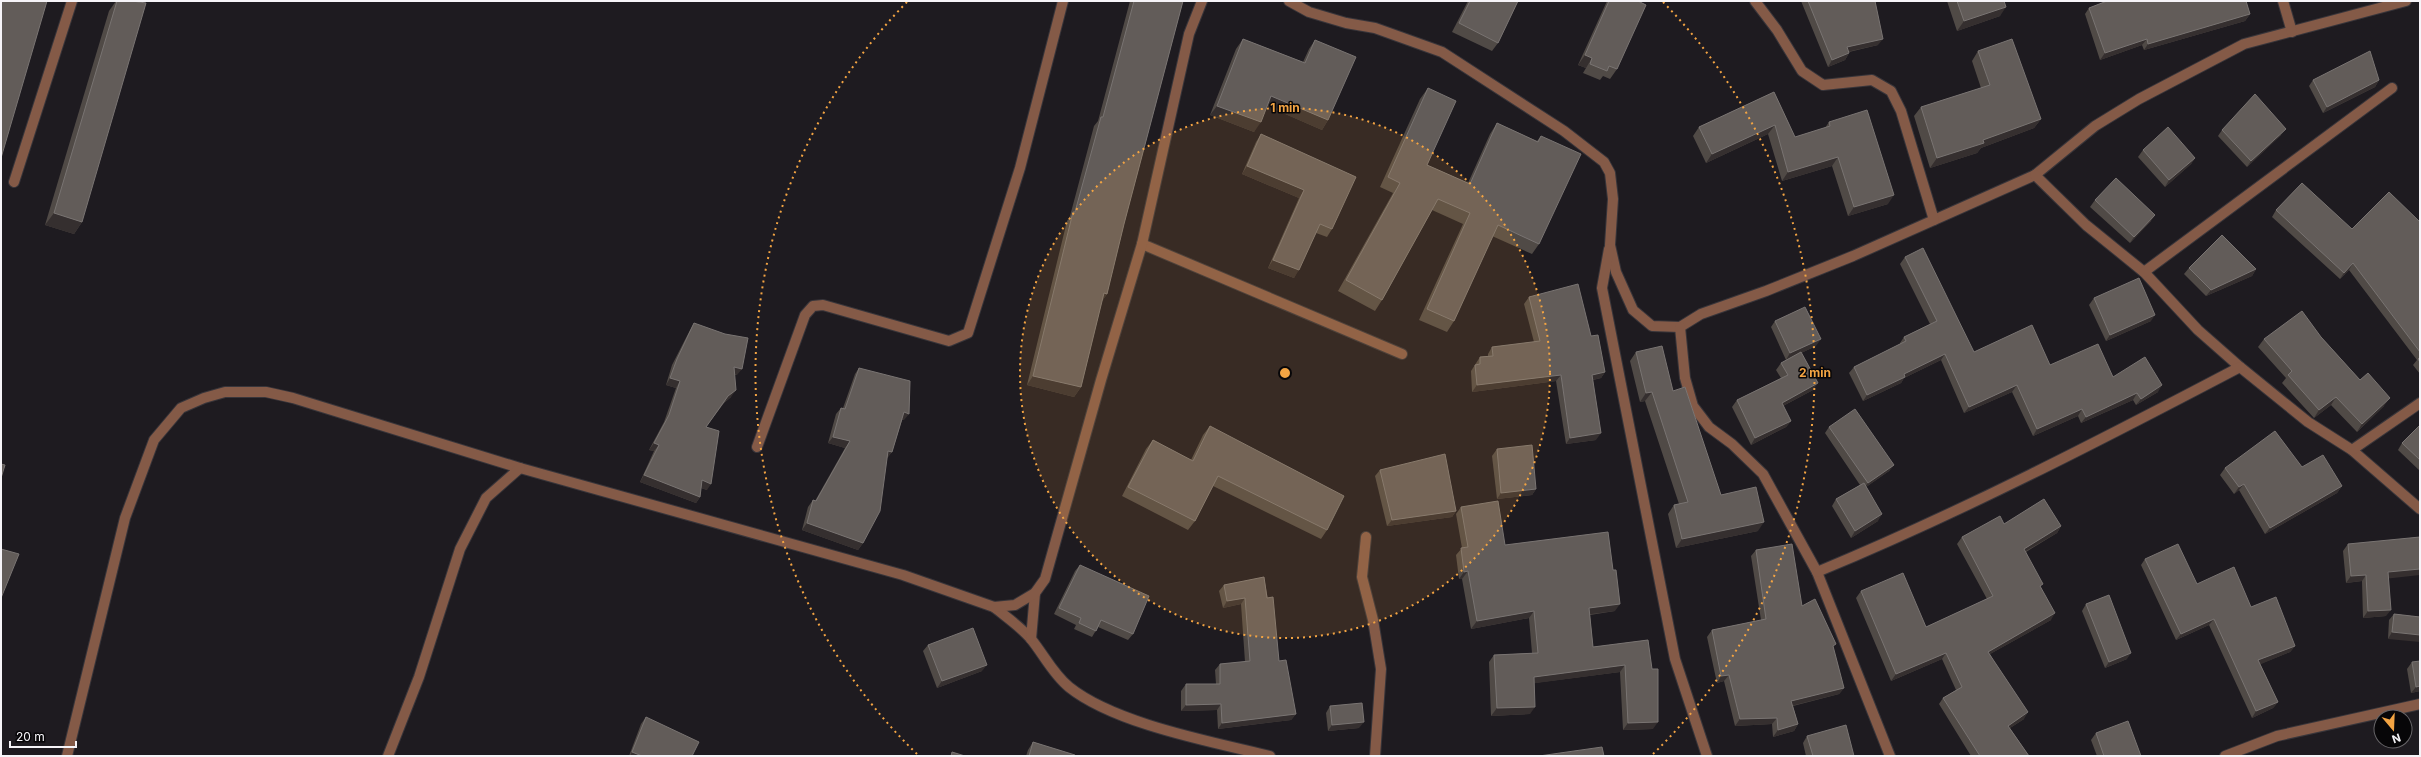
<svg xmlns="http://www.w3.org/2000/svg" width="2421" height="757" font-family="Inter,sans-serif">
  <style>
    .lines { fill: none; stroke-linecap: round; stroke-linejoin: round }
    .minor-casing { stroke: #38353a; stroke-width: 12 }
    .minor { stroke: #845a47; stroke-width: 10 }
    .wall { fill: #504a46 }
    .shaded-wall { fill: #352f2f }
    .building { fill: #625c59; stroke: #797472 }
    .ring { fill: none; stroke: #f3a443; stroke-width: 2; stroke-dasharray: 2 4 }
    .centre { fill: #f3a443; stroke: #070608; stroke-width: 2 }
    .ring-label { font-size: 12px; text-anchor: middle; font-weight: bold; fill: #f3a443; stroke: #070608; stroke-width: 3; stroke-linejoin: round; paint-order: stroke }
  </style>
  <rect width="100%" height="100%" fill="#1e1b20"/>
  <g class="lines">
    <!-- minor casing -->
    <g class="minor-casing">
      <g id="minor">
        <path d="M1289,1l20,11 37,11 29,5 67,24 122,79 40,31 6,11 3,26 -3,46 6,27 17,38 19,16 28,1 21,-13 65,-23 87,-35 182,-81 60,-49 44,-27 105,-55 162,-43"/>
        <path d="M1755,1l22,29 25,41 21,14 49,-5 19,11 10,20 33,109"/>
        <path d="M2283,1l9,31"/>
        <path d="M2035,175l51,50 58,47 54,58 42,37 68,55 44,28 68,59"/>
        <path d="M14,182l58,-181"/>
        <path d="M1142,244l260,110"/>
        <path d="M1609,249l-7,39 73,371 32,97"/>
        <path d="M2144,272l248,-184"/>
        <path d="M1680,327l5,51 8,28 16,21 23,17 31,30 54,98 73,184"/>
        <path d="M757,447l48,-132 8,-9 10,-1 126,36 19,-8 52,-165 43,-167"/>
        <path d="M2352,450l68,-47"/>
        <path d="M1366,537l-4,40 11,43 8,49 -6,87"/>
        <path d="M1817,572c145,-60 284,-132 423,-205"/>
        <path d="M994,607c12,10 27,20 37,32 13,16 22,35 38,48 46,37 144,55 201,69"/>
        <path d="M1031,639l4,-46"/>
        <path d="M67,756l58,-238 29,-78 27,-32 23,-10 21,-6h41l27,6 227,70 383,107 91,32 21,-2 20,-12 10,-14 56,-199 41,-136 47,-210 13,-33"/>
        <path d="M388,756l31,-79 41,-128 26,-51 34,-30"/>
        <path d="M2225,756l52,-20 143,-32"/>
      </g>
    </g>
    <!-- minor -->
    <use href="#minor" class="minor"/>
  </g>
  <!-- wall -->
  <g class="wall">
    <path d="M116,1h16l-50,221 -8,12 -29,-9 64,-214z"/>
    <path d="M1130,1h53l-59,223 -17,70 -5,7 -21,86 -7,10 -47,-12 40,-164 3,-5 24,-90 4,-5z"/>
    <path d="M1468,1h50l-20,42 -6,8 -40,-19z"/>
    <path d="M1607,1h31l-21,68 -7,10 -7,-3 -3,4 -17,-7 3,-5 -8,-3z"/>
    <path d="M1801,1h74l3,44 -29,7v1l-4,7 -17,7z"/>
    <path d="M1947,1h57l-4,15 -43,15z"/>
    <path d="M2089,8l161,6 -5,7 -101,29 -2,-5 -42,15 -15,-46z"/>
    <path d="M1243,39l60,23 6,-13 6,-9 13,80 -6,10 -55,-24 -13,26 -44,-17 26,-66z"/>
    <path d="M1978,51l63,68 -7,9 -53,20 -4,5 -47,15 -16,-52 7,-9 60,-19 -9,-27z"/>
    <path d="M2313,80h66l-4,7 -52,26 -14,-27z"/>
    <path d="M1428,88l-1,77 41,18 22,-49 7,-11 40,18 4,-5 -2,108 -7,10 -40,-18 -38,85 -7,11 -28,-12 44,-96 -31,-14 -50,90 -7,11 -37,-20 55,-98 -13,-6 40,-88z"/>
    <path d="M1774,92l21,45 30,-9 4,-6 59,82 -40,12 -16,-50 -50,15 -14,-47 -62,29 -13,-27 6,-9z"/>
    <path d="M2222,130l59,5 -34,32 -29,-31z"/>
    <path d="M1261,134l71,95 -5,8 -11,-4 -22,45 -26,-10 31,-70 -57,-24 14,-32z"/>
    <path d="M2143,150l52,8 -4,6 -26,23 -27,-30z"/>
    <path d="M2095,200l56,21 -21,22 -40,-36z"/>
    <path d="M2276,210l76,19 68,-7v152l-7,-9 4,-5 -68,-90 -9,9 -68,-62z"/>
    <path d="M1905,257l69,95 76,13 108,27 -22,13 -3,-5 -52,23 -3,-7 -45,20 -21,-44 -48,21 -23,-53 -37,18 -3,5 -38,18 -14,-28 5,-6 46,-23v-1l4,-6 26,-13 -30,-60z"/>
    <path d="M2189,268l67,1 -4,7 -46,20 -22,-22z"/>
    <path d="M1529,297l62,39 14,36 -4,6 -8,2 3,60 -30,4 -10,-63 -84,11 -1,-21 9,-14 8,-1v-2l4,-7 42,-5 -10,-38z"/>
    <path d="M2094,298l57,23 -45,20 -17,-36z"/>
    <path d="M1775,321l41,25 -15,7 12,37 -30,16 8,15 -5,6 -35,18 -19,-38 5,-7 44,-22 -5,-8 5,-7 14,-7 -9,4 -15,-33z"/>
    <path d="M694,323l43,52h-3l-3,22 -7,6 -18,24 1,63 -6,-2 -1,9 -4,6 -56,-21 14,-31 -5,-1 15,-28 12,-34 -10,-3 6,-20 18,-35z"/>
    <path d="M2321,337l39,43 24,26 -27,26 -26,-27 -17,13 -32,-35 4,-5 -28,-31 6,-8z"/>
    <path d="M1636,352l37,39 48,104 37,36 -82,17 -8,-34 6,-9 5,-1 -34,-103 -5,1 -10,-41z"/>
    <path d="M859,368l45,52h-2l-10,32 -5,6 -24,85 -5,7 -56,-20 6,-23 5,-7 2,1 30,-53 -17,-5 8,-29 5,-6h2l12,-34z"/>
    <path d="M2420,425v46l-22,-21 4,-7z"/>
    <path d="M1210,426l117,104 -6,9 -108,-53 -18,35 -7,9 -66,-34 24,-47 7,-9 38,20 12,-25z"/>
    <path d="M1829,427l65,38 -5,6 -23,16 12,34 -27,17 -19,-32 4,-7 24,-14 -35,-52z"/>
    <path d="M1497,449l39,40 -4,6 -35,4 -5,-43z"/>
    <path d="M2302,467l40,19 -5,7 -72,41 -26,-44 -5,4 -14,-19 5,-7z"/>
    <path d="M1380,470l76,41 -4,6 -65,9 -12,-50z"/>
    <path d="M1461,507l44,38 110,66 -25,4 3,32 55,-7 5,89 -30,1 -3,-58 -86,11 -4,31 -39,2 -2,-54 5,-7 38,-2 -3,-35 -58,11 -9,-50h-3l-3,-24 6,-7 -6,-34z"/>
    <path d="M2004,524l57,2 -4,7 -31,19 15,36 10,32 -61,34 34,65 -14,9 19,28h-58l-32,-52 4,-6 13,-8 -14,-31 -51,22 -35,-83 5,-7 65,36 61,-28 -30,-55 5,-7z"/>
    <path d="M2348,544l41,34 -3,38 -23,2 -1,-37 -16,2 -3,-32z"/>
    <path d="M1756,550l46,56 31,42 11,40 -5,6 -46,12 5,18 -4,7 -21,6 -1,-13 -37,2 -11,-45 -7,2 -10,-46 5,-7 49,-10 -10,-64z"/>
    <path d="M2145,559l52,25 54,23 44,39 -5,6 -30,12 18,38 -5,6 -21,10 -43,-93 -33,15 -35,-75z"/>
    <path d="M1080,565l53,69 -5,6 -30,-13 -6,10 -18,-8 2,-4 -22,-11 21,-43z"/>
    <path d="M1264,577l15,84 17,53 -5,6 -73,9 -1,-19 -36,1v-20l5,-7h30l-1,-14 5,-6 25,-2 -4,-58 -18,4 -4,-17 5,-6z"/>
    <path d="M2086,604l41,55 -22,9 -23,-57z"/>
    <path d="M2394,614l26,3 -32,22 1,-19z"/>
    <path d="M928,645l54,26 -45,17 -14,-37z"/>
    <path d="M2412,662l8,29 -9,2 -4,-24z"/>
    <path d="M1330,706l29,22 -31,3 -2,-18z"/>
    <path d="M646,717l46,39h-63l12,-32z"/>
    <path d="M2096,733l45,23h-44l-6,-16z"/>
    <path d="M1807,736l47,20h-48l-3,-13z"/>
    <path d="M1033,742l42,14h-49l2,-6z"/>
  </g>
  <!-- shaded-wall -->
  <g class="shaded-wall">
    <path d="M2006,7l-6,9 -43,15 7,-10z"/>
    <path d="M2250,14l-5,7 -101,29 4,-6z"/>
    <path d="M1883,39l-5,6 -36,8 5,-6z"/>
    <path d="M2147,39l-5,6 -42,15 5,-7z"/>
    <path d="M1849,53l-4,7 -17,7 4,-7z"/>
    <path d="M1585,55l7,3 -6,10 -8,-3z"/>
    <path d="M2379,80l-4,7 -52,26 4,-6z"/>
    <path d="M1271,96l57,24 -6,10 -58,-25z"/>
    <path d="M1217,106l44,16 -7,10 -44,-17z"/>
    <path d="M2041,119l-7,9 -53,20 -4,5 -47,15 7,-10 46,-18z"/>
    <path d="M1775,125l-7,9 -62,29 6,-9z"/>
    <path d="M2286,129l-5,6 -34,32 4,-6z"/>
    <path d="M1838,157l-6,9 -50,15 6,-9z"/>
    <path d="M2195,158l-4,6 -26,23 4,-7z"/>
    <path d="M1247,166l57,24 -5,8 -57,-24z"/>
    <path d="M1894,195l-6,9 -40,12 6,-9z"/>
    <path d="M54,213l28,9 -8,12 -29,-9z"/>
    <path d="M2155,215l-4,6 -21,22 4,-6z"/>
    <path d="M1273,260l26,10 -5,8 -26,-10z"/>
    <path d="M2353,263l-4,7 -9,9 4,-6z"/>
    <path d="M2256,269l-4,7 -46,20 5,-6z"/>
    <path d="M1104,293l3,1 -6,9z"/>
    <path d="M2155,315l-4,6 -45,20 4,-6z"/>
    <path d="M1821,339l-5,7 -30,14 4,-7z"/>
    <path d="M1945,354l-4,6 -37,18 -3,5 -38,18 4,-6 37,-21z"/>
    <path d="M734,367l8,2 -5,6 -8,-2z"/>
    <path d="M1605,372l-4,6 -13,3 4,-6z"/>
    <path d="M1561,375l-5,6 -84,11 5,-7z"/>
    <path d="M1033,376l48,11 -7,10 -47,-12z"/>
    <path d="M670,378l10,3 -4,7 -10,-3z"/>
    <path d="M1818,383l-5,7 -36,19 5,-6z"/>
    <path d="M2017,385l-5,7 -48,21 5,-6z"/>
    <path d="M2162,385l-4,7 -22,13 5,-6z"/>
    <path d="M736,390l-5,7 -7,6 4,-7z"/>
    <path d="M1652,392l-7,9 -5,1 6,-9z"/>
    <path d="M2137,393l-4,7 -52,23 5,-6z"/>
    <path d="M2336,397l-5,8 -17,13 5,-8z"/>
    <path d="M2390,398l-6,8 -27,26 5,-8z"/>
    <path d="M2082,409l-4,7 -45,20 4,-7z"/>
    <path d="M904,412l5,2 -5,6 -4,-1z"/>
    <path d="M1791,421l-5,6 -35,18 4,-7z"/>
    <path d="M1601,433l-5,7 -30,4 4,-6z"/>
    <path d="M833,437l17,4 -5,7 -17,-5z"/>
    <path d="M654,443l5,2 -5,6 -5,-1z"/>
    <path d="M888,451l4,1 -5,6z"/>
    <path d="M1894,465l-5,6 -26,18 5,-6z"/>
    <path d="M644,475l56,22 -4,6 -56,-21z"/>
    <path d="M702,480l9,4 -4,6 -9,-3z"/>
    <path d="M2244,484l-5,6 -5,4 5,-7z"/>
    <path d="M2342,486l-5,7 -72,41 5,-6z"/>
    <path d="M1536,489l-4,6 -35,4 4,-6z"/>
    <path d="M1456,511l-4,6 -65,9 5,-6z"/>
    <path d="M1882,514l-4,7 -27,17 4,-7z"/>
    <path d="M1764,522l-6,9 -82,17 6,-9z"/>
    <path d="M807,523l56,20 -5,7 -56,-20z"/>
    <path d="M2061,526l-4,7 -38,22 5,-6z"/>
    <path d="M2420,569v6l-36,4 4,-7z"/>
    <path d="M1468,571l-6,8h-3l5,-7z"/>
    <path d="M2366,575l-4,6 -16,2 5,-7z"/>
    <path d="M1245,598l-4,6 -18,4 4,-7z"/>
    <path d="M1620,604l-5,7 -31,4 5,-7z"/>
    <path d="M2391,610l-5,6 -23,2 5,-7z"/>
    <path d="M1534,611l-5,7 -58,11 6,-8z"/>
    <path d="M2055,613l-4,7 -68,38 5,-6z"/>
    <path d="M2214,619l-5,6 -33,15 5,-6z"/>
    <path d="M2392,632l28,3v7l-32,-3z"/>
    <path d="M2295,646l-5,6 -36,15 4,-7z"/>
    <path d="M1946,653l-4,6 -51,22 5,-7z"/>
    <path d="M2131,653l-4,6 -22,9 4,-6z"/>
    <path d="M987,665l-5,6 -45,17 5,-7z"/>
    <path d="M1625,665l-5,7 -91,12 5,-7z"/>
    <path d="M1729,675l-5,6 -7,2 4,-7z"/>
    <path d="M2420,686v5l-9,2 5,-6z"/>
    <path d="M1844,688l-5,6 -52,13 4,-6z"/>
    <path d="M2278,702l-5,6 -21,10 4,-7z"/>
    <path d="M1221,704l-4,6 -36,1 5,-6z"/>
    <path d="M1535,707l-5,7 -39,2 6,-8z"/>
    <path d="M2028,712l-4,7 -20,13 4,-6z"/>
    <path d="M1296,714l-5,6 -73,9 4,-6z"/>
    <path d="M1777,718l-5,6 -37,2 5,-7z"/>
    <path d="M1364,722l-5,6 -31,3 4,-6z"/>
    <path d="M1658,722l-5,7 -30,1 5,-7z"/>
    <path d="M1798,724l-4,7 -21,6 5,-7z"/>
    <path d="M632,752l10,4h-12z"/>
  </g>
  <!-- building -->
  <g class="building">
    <path d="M1,1h46l-46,157z"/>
    <path d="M117,1h15l14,2 -64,219 -28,-9z"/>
    <path d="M1134,1h49l-59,223 -17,70 -3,-1 -23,94 -48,-11 40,-164h2l26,-95h2z"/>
    <path d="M1470,1h48l-20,42 -39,-20z"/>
    <path d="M1609,1h29l8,4 -29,64 -8,-3 -2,5 -17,-7 2,-6 -7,-3z"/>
    <path d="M1808,1h67l8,38 -36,8 2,6 -17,7z"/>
    <path d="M1957,1h47l2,6 -42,14z"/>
    <path d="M2107,1h139l4,13 -102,30 -1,-5 -42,14 -16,-45z"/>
    <path d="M1243,39l62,24 10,-23 41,17 -28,63 -57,-24 -10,26 -44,-16z"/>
    <path d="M2012,39l29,80 -58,21 1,3 -47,15 -16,-51 69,-22 -12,-34z"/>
    <path d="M2370,51l9,29 -52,27 -14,-27z"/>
    <path d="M1428,88l28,13 -29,64 43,19 27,-61 41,19 3,-6 40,18 -42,90 -41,-19 -44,96 -27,-12 43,-96 -32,-14 -56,101 -36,-20 54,-97 -12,-6z"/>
    <path d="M1774,92l21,45 35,-11 -1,-4 38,-12 27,85 -40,12 -16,-50 -50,15 -13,-47 -63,29 -13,-27z"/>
    <path d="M2255,94l31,35 -35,32 -29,-31z"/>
    <path d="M2168,127l27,31 -26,22 -26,-30z"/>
    <path d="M1261,134l95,43 -24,52 -12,-5 -21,46 -26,-10 31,-70 -57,-24z"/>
    <path d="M2116,178l39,37 -21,22 -39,-37z"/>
    <path d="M2302,183l50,46 37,-37 31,30v130l-67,-89 -9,10 -68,-63z"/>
    <path d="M2222,235l34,34 -45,21 -22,-22z"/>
    <path d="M1923,248l51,104 58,-27 18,40 48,-21 15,33 32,-20 17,28 -21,14 -4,-6 -51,24 -4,-8 -45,20 -20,-44 -48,22 -24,-53 -41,20 1,3 -38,18 -13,-28 52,-26 -2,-4 33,-16 -32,-64z"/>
    <path d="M2139,278l16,37 -45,20 -16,-37z"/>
    <path d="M1578,284l13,52 7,-1 7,37 -13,3 9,58 -31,5 -9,-63 -84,10 -2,-20 5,-1v-7l13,-1 -1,-9 48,-6 -11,-44z"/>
    <path d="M1805,307l16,32 -31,14 -15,-32z"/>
    <path d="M2302,311l19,26 39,43 8,-7 22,25 -28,26 -26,-27 -17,13 -31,-35 4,-4 -28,-32z"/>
    <path d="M694,323l31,11 23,4 -6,31 -8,-2 2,23 -8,6 -22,31 13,4 -8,53 -9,-4 -2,17 -56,-22 15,-30 -5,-2 15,-28 11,-34 -10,-3 7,-19z"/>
    <path d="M1662,346l11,45 12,-4 36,108 35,-8 8,35 -82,17 -8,-34 14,-3 -36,-110 -6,1 -10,-41z"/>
    <path d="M1801,352l17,31 -36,20 9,18 -36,17 -18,-38 51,-25 -7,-12z"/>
    <path d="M2420,357v5l-2,-3z"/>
    <path d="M859,368l51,13 -1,33 -5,-2 -12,40 -4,-1 -8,60 -17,32 -56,-20 6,-23 3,1 34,-60 -17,-4 8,-29 4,1z"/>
    <path d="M1855,409l39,56 -26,18 -39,-56z"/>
    <path d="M2420,425v35l-18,-17z"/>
    <path d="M1210,426l134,70 -17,34 -109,-54 -23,45 -67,-34 25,-47 40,21z"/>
    <path d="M2275,431l27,36 21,-12 19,31 -72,42 -26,-44 -5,3 -14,-19z"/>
    <path d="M1532,445l4,44 -35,4 -4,-44z"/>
    <path d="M1445,454l11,57 -64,9 -12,-50z"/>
    <path d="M1,464l4,1 -4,13z"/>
    <path d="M1864,483l18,31 -27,17 -19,-32z"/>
    <path d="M2044,499l17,27 -37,23 19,35 -3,2 15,27 -67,39 40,60 -20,14 21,30h-49l-37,-58 19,-11 -16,-34 -50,21 -35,-83 42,-18 23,54 67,-31 -31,-59 38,-21 4,8z"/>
    <path d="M1498,501l7,44 103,-13 5,38h3l4,34 -31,4 4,39 55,-7 4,29h6v53l-30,1 -3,-58 -91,12 1,30 -38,1 -3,-53 44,-2 -4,-42 -57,10 -9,-50 -4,1 -3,-24 7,-1 -7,-40z"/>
    <path d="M2420,537v32l-32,3 3,38 -23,1 -2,-36 -15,1 -3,-32z"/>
    <path d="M1792,544l10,62 13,-7 21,45 -3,2 11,42 -53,13 7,23 -20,6 -1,-12 -37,1 -11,-44 -8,1 -9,-46 54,-11 -10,-69z"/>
    <path d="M2178,544l19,40 37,-17 17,40 25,-10 19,49 -37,14 20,42 -22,9 -42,-92 -33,15 -36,-75z"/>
    <path d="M1,549l18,5 -18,44z"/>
    <path d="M1080,565l69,31 -16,38 -32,-14 -5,11 -17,-8 2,-5 -22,-10z"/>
    <path d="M1264,577l3,21 6,-1 6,64 7,-1 10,54 -74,9 -1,-19 -35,1v-21h34v-20l30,-3 -5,-63 -18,3 -3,-16z"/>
    <path d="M2109,595l22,58 -22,9 -23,-58z"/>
    <path d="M2394,614l26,3v18l-28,-3z"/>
    <path d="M973,628l14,37 -45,16 -14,-36z"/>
    <path d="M2420,661v25l-4,1 -4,-25z"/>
    <path d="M1362,703l2,19 -32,3 -2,-19z"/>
    <path d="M646,717l53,25 -7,14h-50l-10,-4z"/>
    <path d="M2128,721l13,35h-37l-8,-23z"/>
    <path d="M1846,725l8,31h-41l-6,-20z"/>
    <path d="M1033,742l42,13v1h-46z"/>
    <path d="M1602,747l2,9h-65z"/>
    <path d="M952,752l13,4h-14z"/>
  </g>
  <!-- distance rings -->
  <circle cx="1285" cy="373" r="265" fill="#f3a443" fill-opacity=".12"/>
  <g class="ring">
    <circle cx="1285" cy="373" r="265"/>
    <path d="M917 754A530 530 0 0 1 907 2M1663 2A530 530 0 0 1 1653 754"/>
  </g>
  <circle cx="1285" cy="373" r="6" class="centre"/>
  <g class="ring-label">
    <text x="1285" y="112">1 min</text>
    <text x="1815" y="377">2 min</text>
  </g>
  <!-- border -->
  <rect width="2421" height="757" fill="none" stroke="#f6f4f8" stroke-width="4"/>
  <!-- north arrow -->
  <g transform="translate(2393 729) rotate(161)"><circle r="19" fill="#070608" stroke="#676568"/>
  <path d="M0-3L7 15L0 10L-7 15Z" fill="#f3a443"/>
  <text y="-6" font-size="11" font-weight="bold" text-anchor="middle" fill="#f6f4f8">N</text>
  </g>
  <!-- scale -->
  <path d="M10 741v6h66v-6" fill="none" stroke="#f6f4f8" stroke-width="2"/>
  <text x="16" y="741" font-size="12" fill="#f6f4f8" stroke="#070608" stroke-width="3" paint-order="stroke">20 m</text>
</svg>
